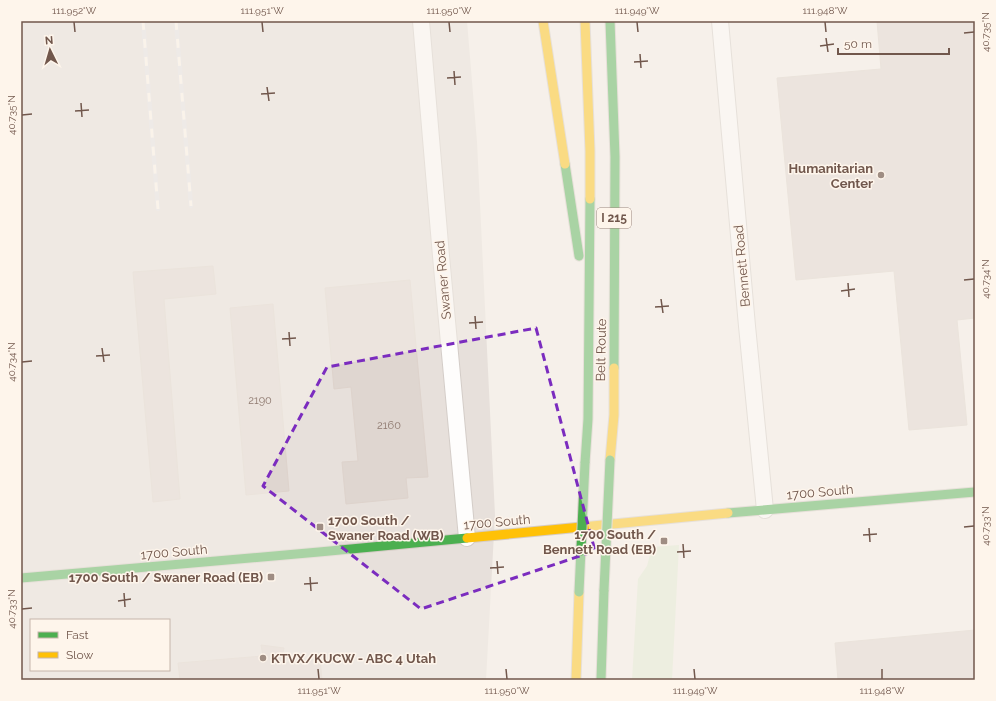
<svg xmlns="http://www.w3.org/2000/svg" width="996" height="701" font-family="Raleway,sans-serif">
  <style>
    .industrial { fill: #e7e0db; fill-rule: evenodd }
    .green { fill: #e3ebd5 }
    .building { fill: #dfd6d0; stroke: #ded3cc }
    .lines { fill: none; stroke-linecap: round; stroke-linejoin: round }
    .street-casing { stroke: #d4cdc8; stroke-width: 18 }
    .fast-casing { stroke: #d5ccc6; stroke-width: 11 }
    .slow-casing { stroke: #d5ccc6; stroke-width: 11 }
    .street { stroke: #fefdfc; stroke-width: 16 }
    .fast { stroke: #4caf50; stroke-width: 9 }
    .slow { stroke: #ffc107; stroke-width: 9 }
    .rail-casing { stroke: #e4e2e4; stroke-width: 4.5 }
    .rail { stroke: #fef5eb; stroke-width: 3; stroke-dasharray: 9; stroke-linecap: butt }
    .fast-bridge-casing { stroke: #d4cbc6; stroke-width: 11; stroke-linecap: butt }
    .fast-bridge { stroke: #4caf50; stroke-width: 9 }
    .marked { fill: none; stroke: #7b2cbf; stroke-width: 3; stroke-dasharray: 8 5; stroke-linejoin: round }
    .ticks { fill: none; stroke: #71574c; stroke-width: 1.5 }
    .poi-dot { fill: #9f8d83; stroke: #fef5eb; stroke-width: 1.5 }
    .labels { text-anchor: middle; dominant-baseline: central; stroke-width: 3; stroke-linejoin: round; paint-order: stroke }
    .number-label { font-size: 11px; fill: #8f7a70 }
    .shield { fill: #fef5eb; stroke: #9b867c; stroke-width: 1 }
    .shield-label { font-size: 12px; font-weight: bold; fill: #71574c }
    .poi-label { font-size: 13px; font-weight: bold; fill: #71574c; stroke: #fef5eb; text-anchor: end }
    .street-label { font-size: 13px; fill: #71574c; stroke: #fef5eb }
    .neatline { fill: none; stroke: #71574c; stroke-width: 1.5 }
    .ticks-label { font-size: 10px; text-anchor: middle; fill: #71574c }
  </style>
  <rect width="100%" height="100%" fill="#f5f0ea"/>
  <!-- industrial -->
  <path class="industrial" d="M21,21h446l10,121 18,373 -9,165h-465zM31,620h138v50h-138z"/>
  <!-- green -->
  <path class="green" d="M679,545l-7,135h-40l6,-101 9,-13 5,-19z"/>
  <!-- building -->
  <g class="building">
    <path d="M877,21h98v297l-18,2 10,105 -58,5 -15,-159 -98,9 -19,-202 104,-9z"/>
    <path d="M213,266l3,28 -52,5 16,200 -27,3 -20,-230z"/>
    <path d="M410,280l18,197 -22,1 2,20 -62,6 -4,-42 16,-1 -7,-74 -17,2 -9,-101z"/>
    <path d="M273,304l16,187 -43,4 -16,-187z"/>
    <path d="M975,630v50h-137l-3,-37z"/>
    <path d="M261,645l23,3 -3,15 39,-4 2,21h-142l-2,-17 85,-7z"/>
  </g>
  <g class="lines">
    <!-- street casing -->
    <g class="street-casing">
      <g id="street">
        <path d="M421,21l20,235 26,282"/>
        <path d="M720,21l27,305 18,184"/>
      </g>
    </g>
    <!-- fast casing -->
    <g class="fast-casing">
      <g id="fast">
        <path d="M610,21l5,136 -1,211"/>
        <path d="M565,164l14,92"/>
        <path d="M585,463l3,-44 2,-220"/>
        <path d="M728,513l247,-21"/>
        <path d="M21,578l298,-26 148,-14"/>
        <path d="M601,680l3,-90"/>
      </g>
    </g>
    <!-- slow casing -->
    <g class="slow-casing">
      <g id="slow">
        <path d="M543,21l22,143"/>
        <path d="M585,21l5,130v48"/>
        <path d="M610,460l4,-45v-47"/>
        <path d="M467,538l261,-25"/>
        <path d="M576,680l3,-88"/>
      </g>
    </g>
    <!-- street -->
    <use href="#street" class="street"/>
    <!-- fast -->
    <use href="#fast" class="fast"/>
    <!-- slow -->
    <use href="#slow" class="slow"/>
    <!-- rail casing -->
    <g class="rail-casing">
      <g id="rail">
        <path d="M143,21l15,188"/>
        <path d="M176,21l15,185"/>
      </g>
    </g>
    <!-- rail -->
    <use href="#rail" class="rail"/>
    <!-- fast-bridge casing -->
    <g class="fast-bridge-casing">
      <g id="fast-bridge">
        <path d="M604,590l6,-130"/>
        <path d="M579,592l6,-129"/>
      </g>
    </g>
    <!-- fast-bridge -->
    <use href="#fast-bridge" class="fast-bridge"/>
  </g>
  <!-- marked area -->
  <path d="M0 0H996V701H0ZM536,328l59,223 -174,58 -158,-123 64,-119z" fill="#f5f0ea" fill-opacity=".55" fill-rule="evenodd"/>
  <path class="marked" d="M536,328l59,223 -174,58 -158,-123 64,-119z"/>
  <!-- ticks -->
  <path class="ticks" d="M74,22l1,10M262,22l1,10M449,22l1,10M637,22l1,10M825,22l1,10M964,33l10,-1M826,38l2,14M820,46l14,-2M640,54l1,14M634,62l14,-1M454,71l1,14M447,78l14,-1M267,87l2,14M261,94l14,-1M81,103l1,14M75,111l14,-1M22,115l10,-1M964,280l10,-1M848,283l1,14M841,291l14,-2M661,299l2,14M655,307l14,-1M475,316l1,13M469,323l14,-1M289,332l1,14M282,339l14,-1M102,348l2,14M96,356l14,-1M22,362l10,-1M964,527l10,-1M869,528l1,14M863,535l14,-1M683,544l1,14M677,552l14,-1M497,561l1,13M490,568l14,-1M310,577l1,14M304,584l14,-1M124,593l1,14M118,601l13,-2M22,609l10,-1M318,669l1,10M506,669l1,10M694,669l1,10M882,669v10"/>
  <!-- markers -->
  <g class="poi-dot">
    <circle cx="881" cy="175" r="4"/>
    <rect x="316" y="523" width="8" height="8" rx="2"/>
    <rect x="660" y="537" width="8" height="8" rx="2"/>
    <rect x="267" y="573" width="8" height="8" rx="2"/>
    <circle cx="263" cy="658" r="4"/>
  </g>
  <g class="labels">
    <!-- number labels -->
    <g class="number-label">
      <text x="260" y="400">2190</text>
      <text x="389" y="425">2160</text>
    </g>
    <!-- shield labels -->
    <rect class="shield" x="597" y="208" width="34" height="20" rx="3"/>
    <g class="shield-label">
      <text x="614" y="218">I 215</text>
    </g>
    <!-- poi labels -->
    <g class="poi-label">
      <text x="873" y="168">Humanitarian<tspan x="873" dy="15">Center</tspan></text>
      <text x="328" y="520" text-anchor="start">1700 South /<tspan x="328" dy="15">Swaner Road (WB)</tspan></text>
      <text x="656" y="534">1700 South /<tspan x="656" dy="15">Bennett Road (EB)</tspan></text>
      <text x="263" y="577">1700 South / Swaner Road (EB)</text>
      <text x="271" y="658" text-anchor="start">KTVX/KUCW - ABC 4 Utah</text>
    </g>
    <!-- street labels -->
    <g class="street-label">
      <text transform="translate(742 266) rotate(-95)">Bennett Road</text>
      <text transform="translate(443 280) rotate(-95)">Swaner Road</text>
      <text transform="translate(601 350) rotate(-89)">Belt Route</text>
      <text transform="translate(820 492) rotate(-5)">1700 South</text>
      <text transform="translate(497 522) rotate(-5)">1700 South</text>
      <text transform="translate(174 552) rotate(-5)">1700 South</text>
    </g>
  </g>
  <!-- border -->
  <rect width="996" height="701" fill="none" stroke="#fef5eb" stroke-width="44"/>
  <!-- legend -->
  <rect x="30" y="619" width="140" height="52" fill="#fef5eb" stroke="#c6b6ab"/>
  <rect x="38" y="632" width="20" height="6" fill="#4caf50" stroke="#c6b6ab"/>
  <text x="66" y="639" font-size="12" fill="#71574c">Fast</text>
  <rect x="38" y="652" width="20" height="6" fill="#ffc107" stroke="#c6b6ab"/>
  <text x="66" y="659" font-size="12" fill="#71574c">Slow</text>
  <!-- north arrow -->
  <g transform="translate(50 50) rotate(355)" stroke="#fef5eb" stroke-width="3" paint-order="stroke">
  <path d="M0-3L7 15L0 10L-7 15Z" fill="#71574c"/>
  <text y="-6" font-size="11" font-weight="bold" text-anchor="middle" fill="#71574c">N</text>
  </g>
  <!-- scale -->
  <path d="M838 48v6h111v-6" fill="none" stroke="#71574c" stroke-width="2"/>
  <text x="844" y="48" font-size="12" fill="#71574c" stroke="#fef5eb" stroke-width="3" paint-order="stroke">50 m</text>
  <rect x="22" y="22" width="952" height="657" class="neatline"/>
  <g class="ticks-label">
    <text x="74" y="14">111.952°W</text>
    <text x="262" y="14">111.951°W</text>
    <text x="449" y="14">111.950°W</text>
    <text x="637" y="14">111.949°W</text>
    <text x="825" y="14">111.948°W</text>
    <text transform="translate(985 32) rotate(-90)" y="4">40.735°N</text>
    <text transform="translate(11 115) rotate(-90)" y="4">40.735°N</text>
    <text transform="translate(985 279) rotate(-90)" y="4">40.734°N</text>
    <text transform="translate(11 362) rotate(-90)" y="4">40.734°N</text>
    <text transform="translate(985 526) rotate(-90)" y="4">40.733°N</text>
    <text transform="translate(11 609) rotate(-90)" y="4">40.733°N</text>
    <text x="319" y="694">111.951°W</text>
    <text x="507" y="694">111.950°W</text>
    <text x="695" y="694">111.949°W</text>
    <text x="882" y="694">111.948°W</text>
  </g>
</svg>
